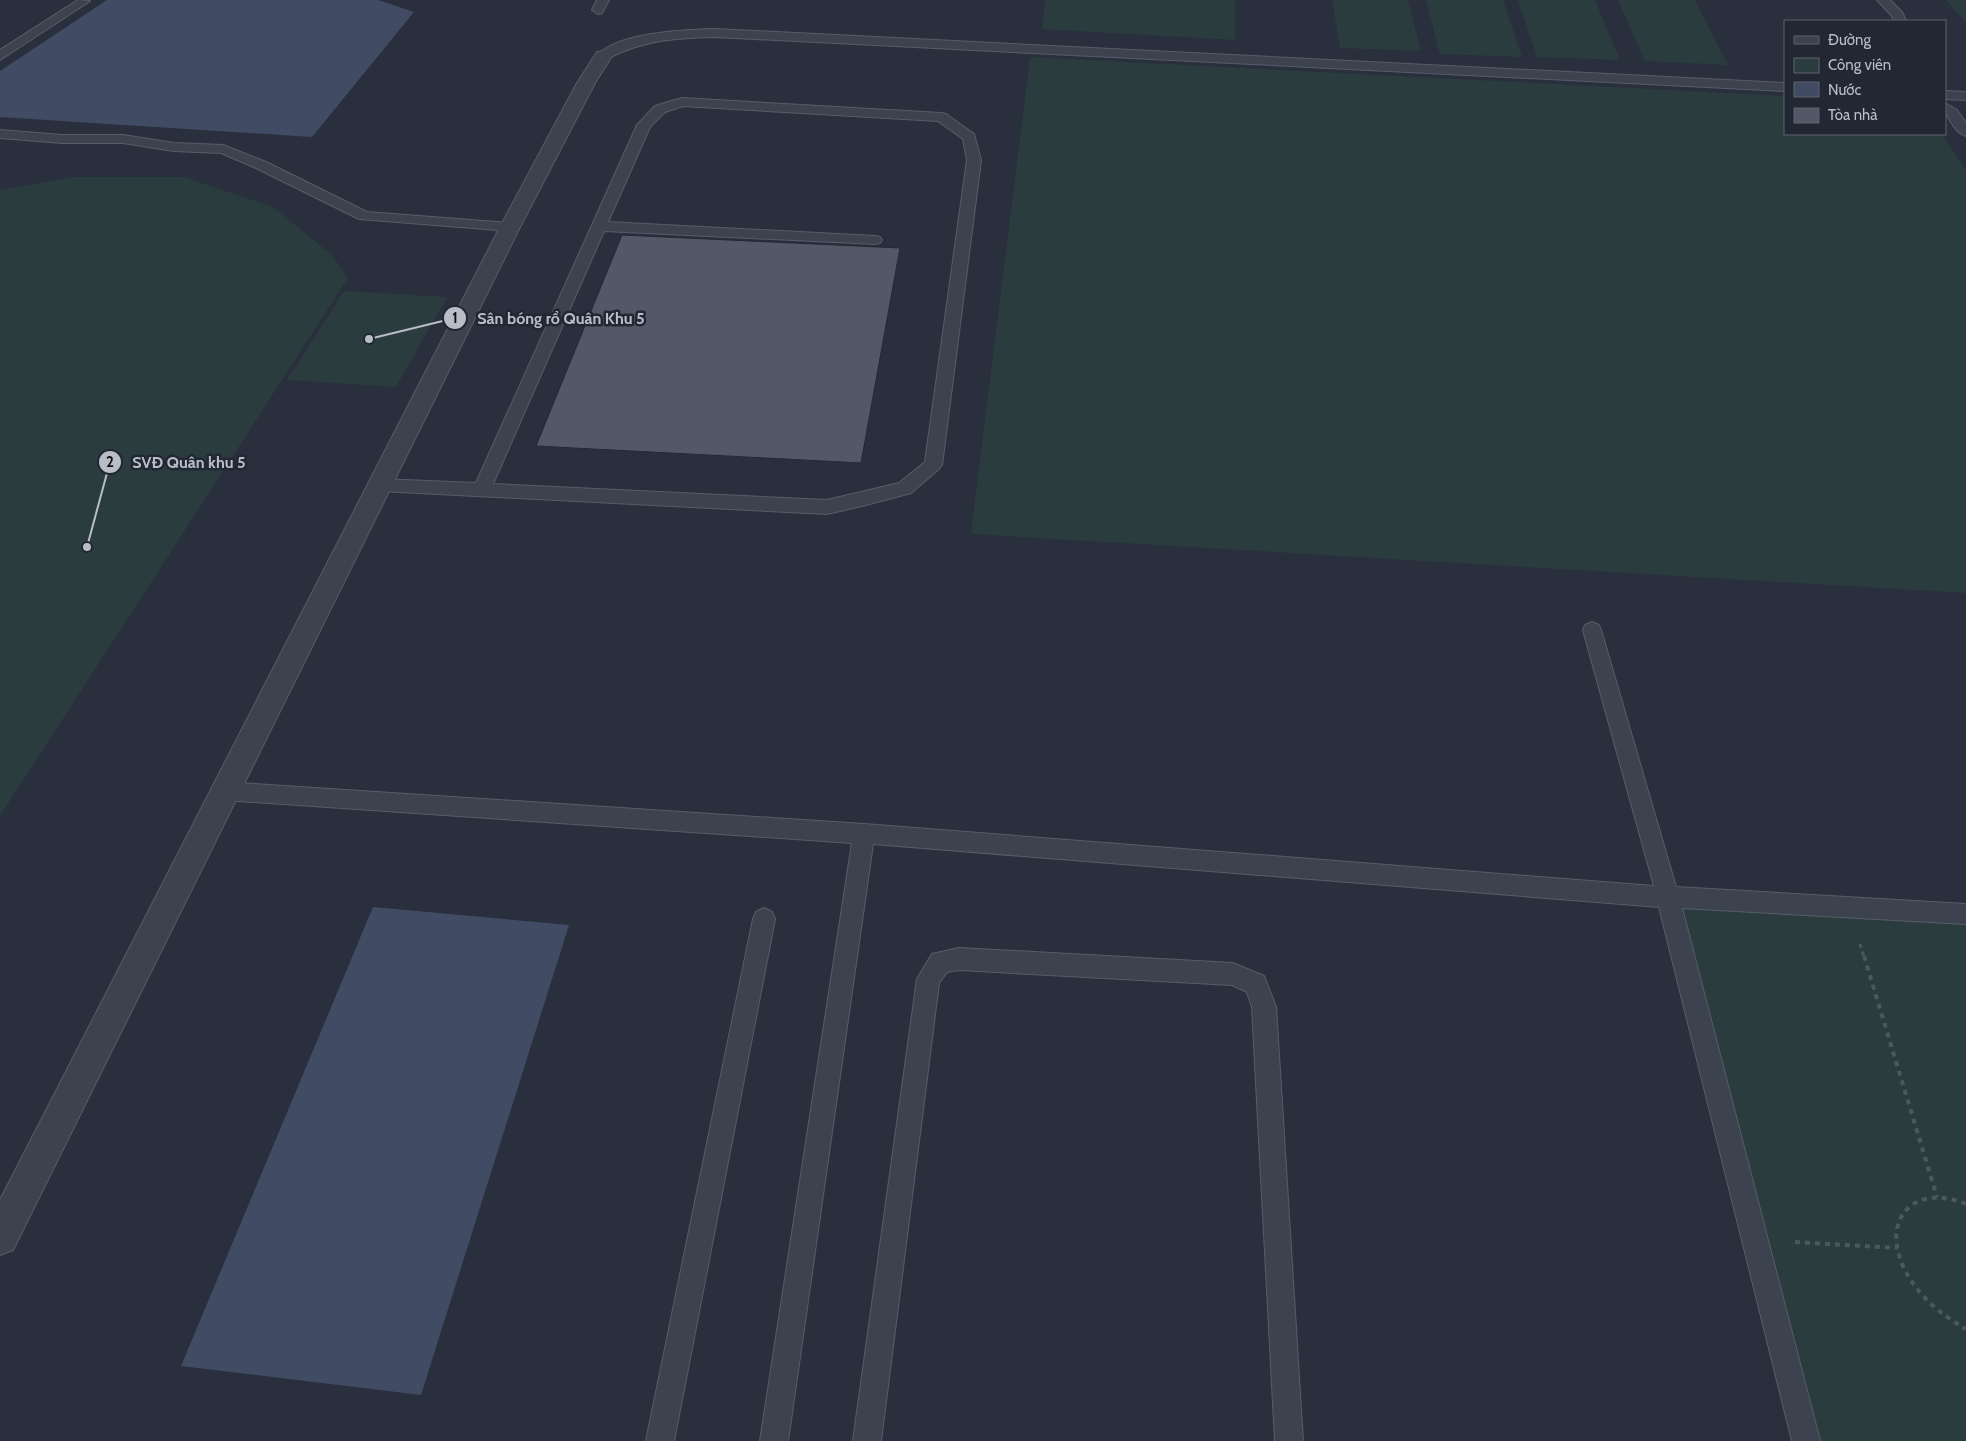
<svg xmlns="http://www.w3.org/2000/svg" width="1966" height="1441" font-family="Cabin,sans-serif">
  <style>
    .green { fill: #2b3c3f }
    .water { fill: #414c64 }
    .building { fill: #525868; stroke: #232935 }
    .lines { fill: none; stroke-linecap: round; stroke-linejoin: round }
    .service-casing { stroke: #575d68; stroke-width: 2 }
    .minor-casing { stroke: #575d68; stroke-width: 2 }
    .path-far1 { stroke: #4a595d; stroke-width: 3; stroke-dasharray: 4 4; stroke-linecap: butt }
    .path { stroke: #4a595d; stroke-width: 4; stroke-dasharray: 5 5; stroke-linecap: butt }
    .service { fill: #3c424e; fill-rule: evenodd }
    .minor { fill: #3c424e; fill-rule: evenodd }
    .leader { fill: none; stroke: #b9bdc8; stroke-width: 2 }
    .callout-dot { fill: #b9bdc8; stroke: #212733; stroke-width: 2 }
    .mark-label { font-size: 15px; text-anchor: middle; font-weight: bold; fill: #111 }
    .callout-label { font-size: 16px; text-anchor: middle; font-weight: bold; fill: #b9bdc8; stroke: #212733; stroke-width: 5; stroke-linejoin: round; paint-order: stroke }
  </style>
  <rect width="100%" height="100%" fill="#292f3d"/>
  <!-- green -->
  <g class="green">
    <path d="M1045,0h190v40l-193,-11z"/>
    <path d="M1332,0h76l13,51 -81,-3z"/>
    <path d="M1426,0h77l19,57 -82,-3z"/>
    <path d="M1518,0h77l25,60 -83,-3z"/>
    <path d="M1618,0h77l33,65 -83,-4z"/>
    <path d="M1946,0h20v23z"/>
    <path d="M1030,57l755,39v38h157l24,36v423l-995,-59z"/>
    <path d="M74,177h110l89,30 59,48 16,23 -348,538v-626z"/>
    <path d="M344,291l103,6 -51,90 -109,-7z"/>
    <path d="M1669,897l297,17v527h-160z"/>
  </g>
  <!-- water -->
  <g class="water">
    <path d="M107,0h271l36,12 -102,125 -312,-20v-46z"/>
    <path d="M373,907l196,18 -148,470 -240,-29z"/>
  </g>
  <!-- building -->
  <path class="building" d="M622,235l278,13 -39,215 -325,-17z"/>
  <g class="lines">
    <!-- service casing -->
    <g class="service-casing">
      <g id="service">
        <path d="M78,0l12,1 -90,59v-10z"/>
        <path d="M597,0h12l-7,13 -4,1 -6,-4z"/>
        <path d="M1877,0h13l12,12 4,9h-12l-2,-5z"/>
        <path d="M715,29l1070,54v8l-1070,-54c-39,1 -73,3 -108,22l-4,1 -6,-4c20,-24 89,-26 118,-27z"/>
        <path d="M1945,91l21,1v8l-21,-1z"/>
        <path d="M682,98l259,15 5,1 28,20 7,26 -39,305 -3,4 -28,24 -49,13 -35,8 -447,-23 -6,-2 -3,-4 3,-4 6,-2 96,4 161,-358 18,-19zM683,106l255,15 25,18 4,21 -42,302 -26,21 -72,17 -334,-16 111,-253 271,13 5,-1 2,-3 -2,-3 -5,-1 -267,-14 42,-95 15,-15z"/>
        <path d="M1945,103l12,7 9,13v13c-11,-3 -22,-23 -21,-33z"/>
        <path d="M0,130l62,5h61l51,8 49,2 43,17 101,50 143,11 5,1 2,3 -2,3 -5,1 -151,-12 -103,-51 -35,-15 -47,-2 -51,-8h-61l-62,-5z"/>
        <path d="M1592,622l7,3 2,5 75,257 290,17v20l-284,-16 138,533h-28l-133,-534 -786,-63 -85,597h-28l92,-598 -627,-43 -7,-3 -3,-6 3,-6 7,-3 639,42 790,62 -71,-256 2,-5z"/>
        <path d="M764,908l8,4 3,7 -101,522h-28l107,-522 3,-7z"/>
        <path d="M959,948l274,15 31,13 12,31 27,434h-28l-23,-434 -5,-15 -15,-7 -273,-15 -12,2 -8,11 -58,458h-28l64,-462 15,-25z"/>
      </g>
    </g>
    <!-- minor casing -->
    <g class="minor-casing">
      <path id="minor" d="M603,51l6,1 3,4 -17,27 -75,144 -507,1023 -13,5v-55l500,-973 77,-144 20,-31z"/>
    </g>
    <!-- path-far1 -->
    <path class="path-far1" d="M1860,944l4,13"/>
    <!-- path -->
    <g class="path">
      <path d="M1864,956l73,241"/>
      <path d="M1966,1204c-51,-21 -86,14 -62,64 13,27 37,47 62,61"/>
      <path d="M1795,1242l102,6"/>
    </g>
    <!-- service -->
    <use href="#service" class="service"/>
    <!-- minor -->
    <use href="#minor" class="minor"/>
  </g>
  <!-- callouts -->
  <path class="leader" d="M369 339L455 318M87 547L110 462"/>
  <g class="callout-dot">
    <circle cx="369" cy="339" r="5"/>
    <circle cx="87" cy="547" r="5"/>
    <circle cx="455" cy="318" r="12"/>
    <circle cx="110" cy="462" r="12"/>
  </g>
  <g class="mark-label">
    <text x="455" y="323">1</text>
    <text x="110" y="467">2</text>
  </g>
  <g class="callout-label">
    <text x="561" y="324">Sân bóng rổ Quân Khu 5</text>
    <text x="189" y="468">SVĐ Quân khu 5</text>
  </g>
  <!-- legend -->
  <rect x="1784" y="20" width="162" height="115" fill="#212733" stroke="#5e636f"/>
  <rect x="1794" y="36" width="25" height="8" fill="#3c424e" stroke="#5e636f"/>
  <text x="1828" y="45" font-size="15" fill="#b9bdc8">Đường</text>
  <rect x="1794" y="58" width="25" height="15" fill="#2b3c3f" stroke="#5e636f"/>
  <text x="1828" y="70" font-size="15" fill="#b9bdc8">Công viên</text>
  <rect x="1794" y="82" width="25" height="15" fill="#414c64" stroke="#5e636f"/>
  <text x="1828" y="95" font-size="15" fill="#b9bdc8">Nước</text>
  <rect x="1794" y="108" width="25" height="15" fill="#525868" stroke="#5e636f"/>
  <text x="1828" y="120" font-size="15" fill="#b9bdc8">Tòa nhà</text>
</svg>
